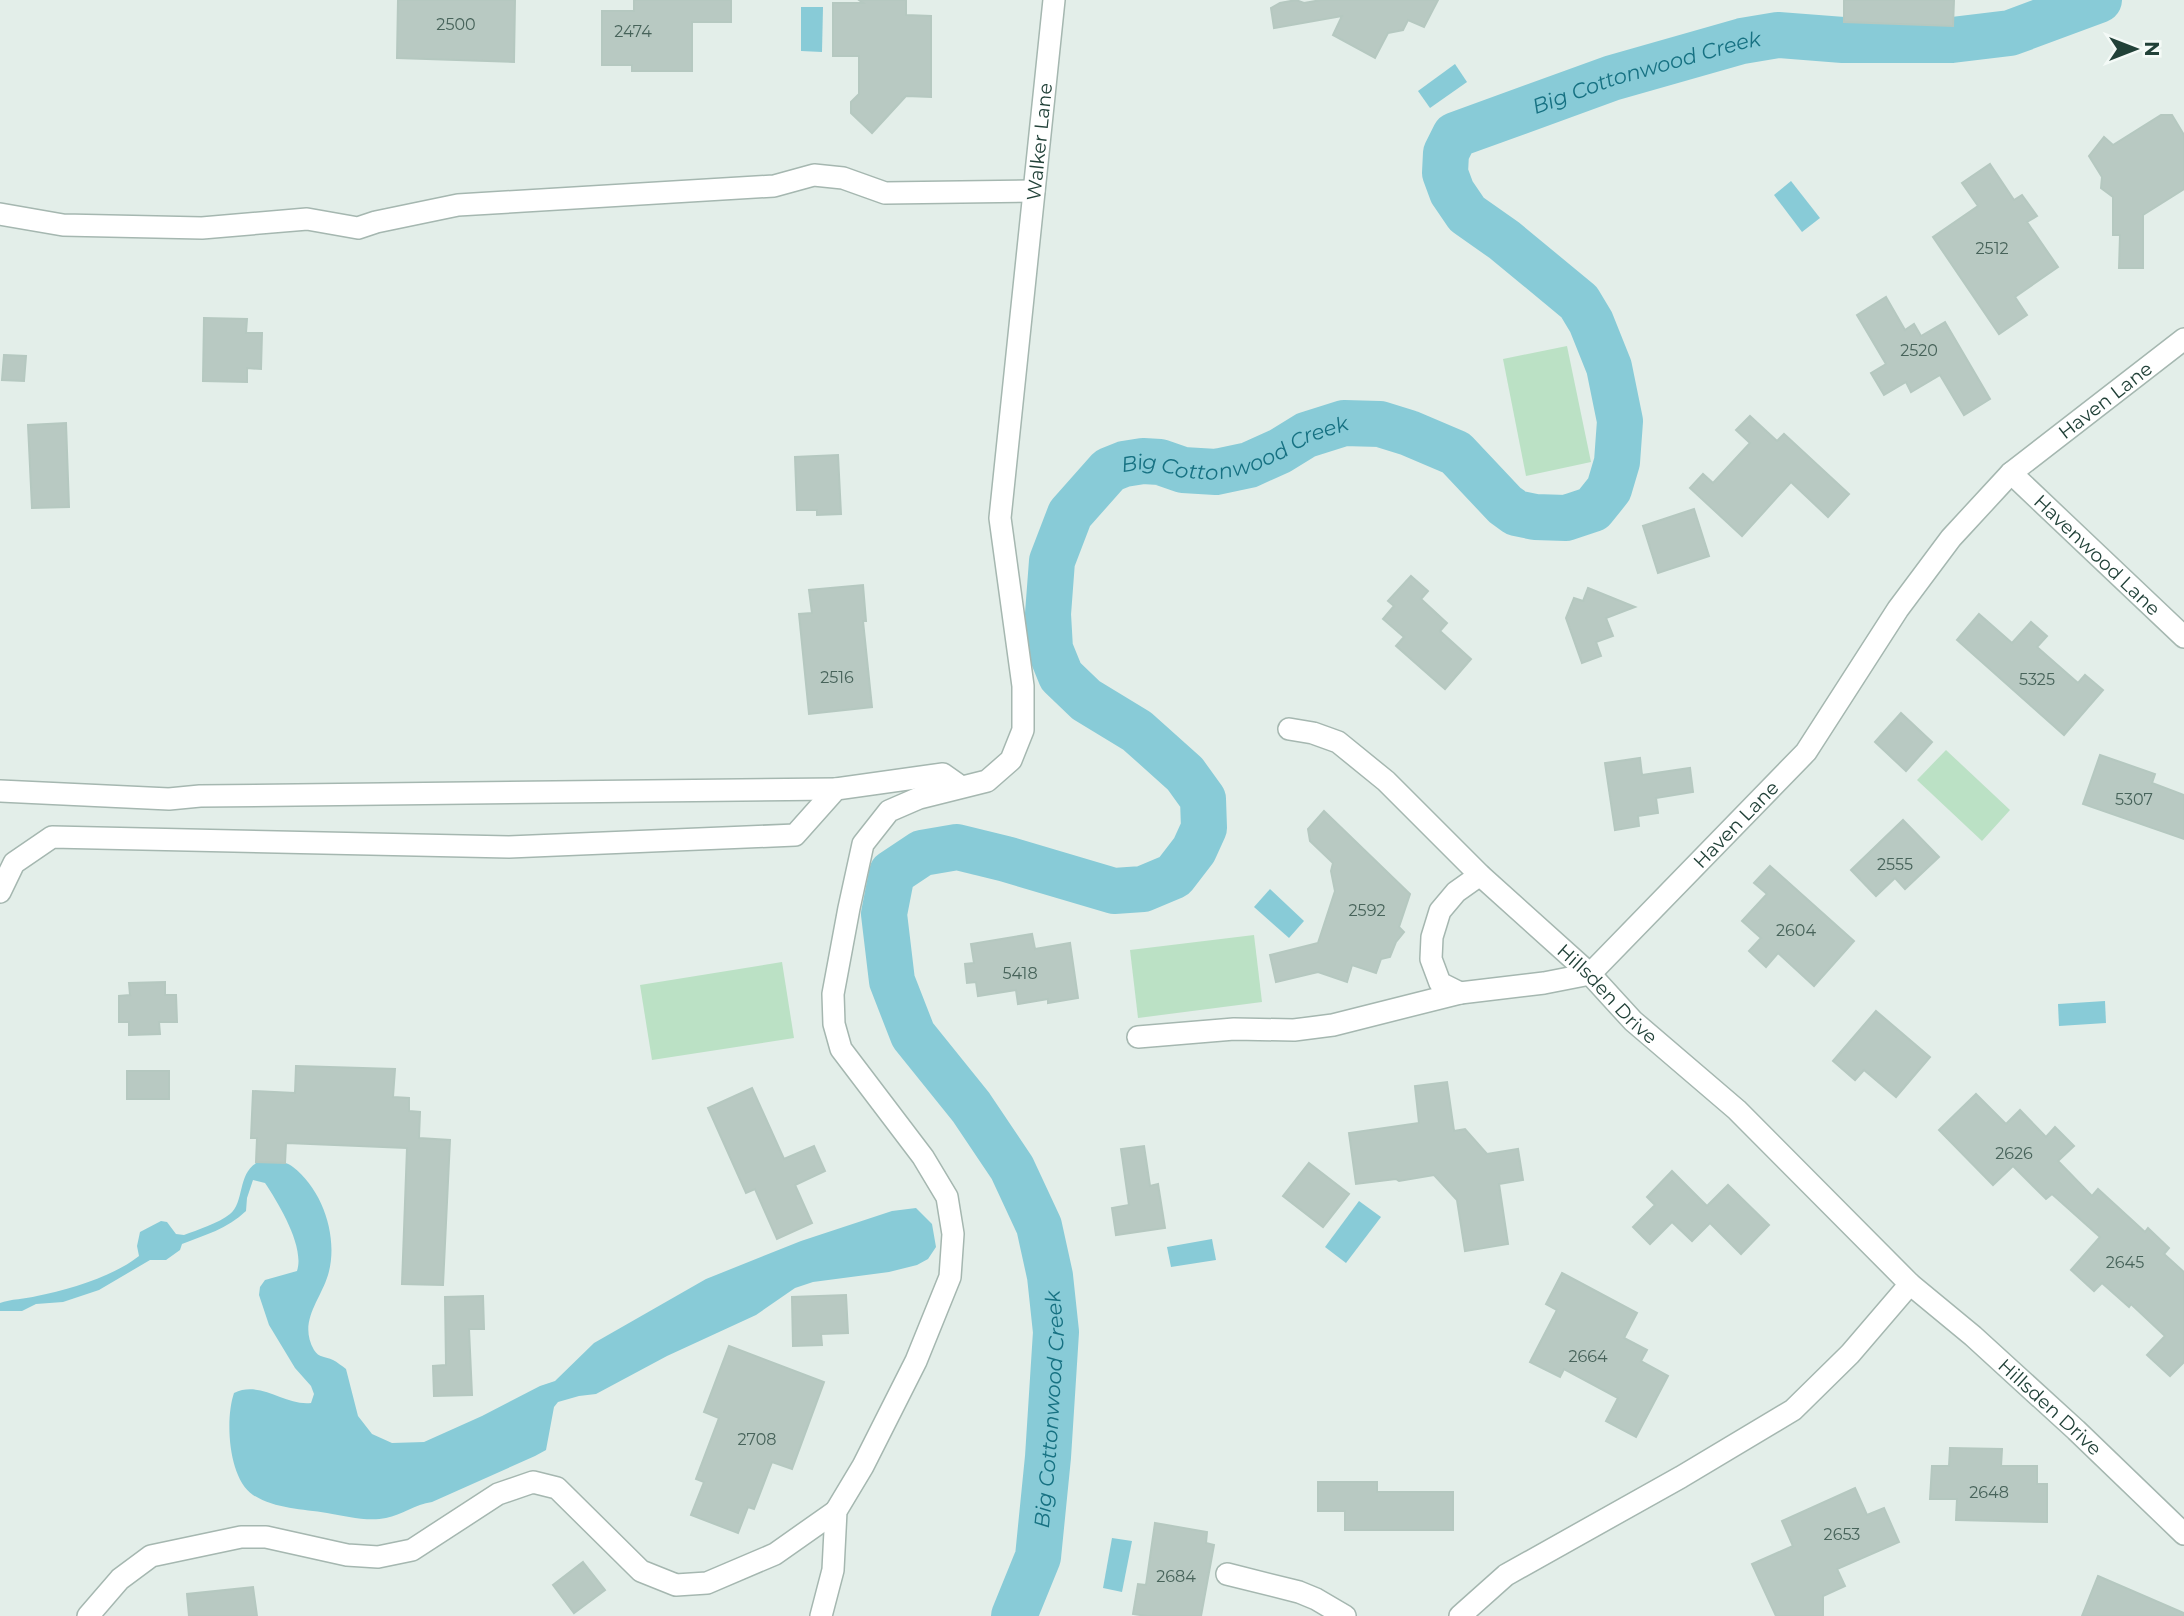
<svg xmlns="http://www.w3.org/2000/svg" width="2184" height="1616" font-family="Montserrat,sans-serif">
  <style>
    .green { fill: #bbe1c5 }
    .water { fill: #88cbd7 }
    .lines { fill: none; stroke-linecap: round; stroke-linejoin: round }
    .river { stroke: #88cbd7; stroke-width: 46 }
    .building { fill: #b8c9c2; stroke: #b5c8c0; stroke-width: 2 }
    .minor-casing { stroke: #a5b7b0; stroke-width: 24 }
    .minor { stroke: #fff; stroke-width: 21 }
    .labels { text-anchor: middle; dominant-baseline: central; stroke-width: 7; stroke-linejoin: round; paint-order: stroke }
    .number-label { font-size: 16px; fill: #47635a }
    .street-label { font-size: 19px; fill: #214138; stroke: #f4faf7 }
    .water-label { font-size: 21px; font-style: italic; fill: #167182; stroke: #f4faf7 }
  </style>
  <rect width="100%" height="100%" fill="#e3eee9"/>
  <!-- green -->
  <g class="green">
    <path d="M1567,346l24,116 -65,14 -23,-117z"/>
    <path d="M1946,750l64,60 -28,31 -65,-61z"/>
    <path d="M1254,935l8,67 -124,16 -8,-68z"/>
    <path d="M782,962l12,76 -142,22 -12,-75z"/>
  </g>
  <!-- water -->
  <g class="water">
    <path d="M801,7h22l-1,45 -21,-1z"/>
    <path d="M1455,64l12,18 -37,26 -12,-17z"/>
    <path d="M1791,181l29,37 -18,14 -28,-37z"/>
    <path d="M1270,889l34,32 -15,17 -35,-31z"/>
    <path d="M2105,1001l1,22 -47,3 -1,-22z"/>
    <path d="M274,1158c6,3 14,5 19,9 30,23 46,71 35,108 -8,26 -30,47 -14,75 5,8 11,6 19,10 4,2 9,6 13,9l12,47 14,18 20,9 32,-1 58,-26 58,-30 15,-5 39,-38 112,-64 95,-38 91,-30 24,-3 16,16 4,23 -8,12 -11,6 -28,7 -76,10 -18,6 -39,27 -89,41 -71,38 -17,2 -21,6 -4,5 -8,43 -11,6 -103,46c-17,2 -30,13 -46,16 -18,4 -41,-2 -59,-5 -25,-4 -52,-4 -74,-18 -25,-17 -28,-76 -19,-102 27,-13 50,13 77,10l3,-9 -3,-8 -16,-18 -26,-43 -10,-30 1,-8 5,-7 32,-9c8,-24 -18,-67 -32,-88l-12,-3 -6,18 -1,13c-19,18 -41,24 -64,33l-2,6 -14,10h-16l-51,30 -36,12 -27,2 -14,7h-22v-8c10,-4 26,-4 37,-7 32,-6 77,-20 102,-40l-2,-10 3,-14 21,-11 6,1 9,12 8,1c13,-5 35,-12 46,-21 18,-15 3,-53 44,-56z"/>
    <path d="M1359,1201l22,16 -35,46 -21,-16z"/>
    <path d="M1212,1239l4,21 -45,7 -4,-20z"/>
    <path d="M1112,1538l20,3 -10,51 -19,-4z"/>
  </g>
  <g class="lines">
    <!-- river -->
    <path class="river" id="s1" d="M1014,1616l24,-59 10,-100 8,-125 -6,-56 -11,-50 -27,-58 -41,-61 -58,-72 -21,-54 -8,-67 8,-41 30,-20 35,-6 49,12 108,32 29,-2 31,-13 20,-26 10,-22 -1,-29 -18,-25 -48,-43 -51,-31 -25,-24 -11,-27 -2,-35 4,-53 18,-47 39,-44 15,-6 19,-3 17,1 23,8 33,2 33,-7 31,-14 26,-16 38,-12 36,1 29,9 47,20 49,52 11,8 19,4 31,1 27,-9 16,-20 8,-27 3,-41 -11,-54 -18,-45 -12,-20 -75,-62 -37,-26 -15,-22 -7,-19 1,-20 9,-18 157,-57 130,-37 36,-6 65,5h109l58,-7 89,-33"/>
  </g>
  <!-- building -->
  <g class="building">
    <path d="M398,0h117l-1,62 -117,-4z"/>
    <path d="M634,0h97v22h-39v49h-60v-6h-30v-54h32z"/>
    <path d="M859,0h47v15l25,1v81l-25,-1 -34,37 -21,-20v-11l8,-8v-38h-26v-53h30z"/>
    <path d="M1296,0l8,3 17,-3h117l-14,27 -16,-7 -5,10 -15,3 -13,25 -42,-23 9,-19 -68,12 -3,-20 9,-5z"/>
    <path d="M1844,0h110l-1,26 -109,-4z"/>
    <path d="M2161,115h11l12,20v54l-41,26v53h-24l1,-33h-7v-38l-12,-9 1,-11 -13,-21 15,-19 9,8z"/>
    <path d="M1990,164l24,36 8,-5 15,21 -10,6 31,45 -43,30 12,18 -28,19 -66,-97 45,-31 -16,-23z"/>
    <path d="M1886,297l19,33 9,-6 7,12 24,-14 45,77 -26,16 -24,-40 -29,17 -5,-10 -22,13 -13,-22 15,-9 -29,-49z"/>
    <path d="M204,318l43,1 -1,14h16l-1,36 -14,-1v14l-44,-1z"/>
    <path d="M4,355l22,1 -2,25 -22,-1z"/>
    <path d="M1750,416l27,25 7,-7 65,60 -21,23 -37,-35 -49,54 -52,-48 13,-14 10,9 37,-40 -14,-13z"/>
    <path d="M66,423l3,84 -37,1 -4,-83z"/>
    <path d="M838,455l3,59 -24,1v-5h-20l-2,-53z"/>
    <path d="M1694,509l15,47 -51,17 -15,-47z"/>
    <path d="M1411,576l17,15 -7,8 26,24 -7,8 31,28 -26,30 -49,-43 8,-9 -21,-18 11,-13 -6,-5z"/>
    <path d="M863,585l3,36h-3l9,86 -63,7 -10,-100 13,-1 -3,-23z"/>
    <path d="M1588,588l47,19 -29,11 7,18 -17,6 5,14 -19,7 -16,-45 8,-20 9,3z"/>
    <path d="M1979,614l33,29 19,-21 16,14 -10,11 41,36 7,-8 18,15 -39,45 -107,-95z"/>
    <path d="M1901,713l31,29 -26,29 -31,-29z"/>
    <path d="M2100,755l55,19 -3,9 32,12v44l-101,-35z"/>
    <path d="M1640,758l2,17 48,-7 3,24 -37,6 2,15 -20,3 1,10 -24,4 -10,-67z"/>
    <path d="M1324,811l86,83 -11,33 5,5 -8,10 -6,15 -9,2 -5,14 -24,-8 -5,17 -29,-10 -42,10 -6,-27 48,-12 17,-52 -4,-20 2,-8 -23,-22 -2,-12z"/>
    <path d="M1903,820l36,37 -34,32 -10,-11 -19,18 -25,-26z"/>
    <path d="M1770,866l84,75 -40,45 -36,-33 -12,14 -17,-16 12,-13 -19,-17 25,-27 -13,-11z"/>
    <path d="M1032,934l3,15 35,-6 8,55 -30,5v-4l-30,5 -2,-14 -38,6 -2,-14 -9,1 -2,-19 9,-1 -3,-19z"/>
    <path d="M165,982v13h11l1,27h-18l1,12 -31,1v-13h-10v-26l11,-1 -1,-12z"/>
    <path d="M1876,1011l54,46 -34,40 -32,-27 -9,10 -22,-19z"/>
    <path d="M296,1066l99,3 -2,28 16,1v13l11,1 -1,26 31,2 -7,145 -41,-1 5,-136 -121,-5 -1,20 -29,-1 1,-24h-6l2,-47 42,2z"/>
    <rect x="127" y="1071" width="42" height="28"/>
    <path d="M1447,1082l7,49 11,-2 22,25 31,-5 5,31 -24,4 9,60 -43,7 -8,-51 -23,-25 -35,6 -3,-2 -40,5 -7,-51 70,-10 -4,-37z"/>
    <path d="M752,1088l32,71 30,-13 11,25 -30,14 17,38 -35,16 -22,-50 -9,4 -38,-85z"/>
    <path d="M1976,1094l30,30 14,-14 26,27 9,-10 19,19 -16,15 34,35 6,-7 47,43 3,-4 21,20 -5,6 20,18v90l-14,14 -23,-21 18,-19 -34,-32 -2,3 -27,-24 -8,8 -23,-21 29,-33 -48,-43 -6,5 -33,-33 -20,19 -54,-55z"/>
    <path d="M1144,1146l6,40 8,-2 7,44 -49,7 -4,-27 17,-3 -8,-56z"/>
    <path d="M1309,1163l40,31 -26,33 -40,-31z"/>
    <path d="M1672,1171l35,35 21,-21 41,40 -28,29 -31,-31 -18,18 -20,-19 -22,22 -17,-17 22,-22 -8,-8z"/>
    <path d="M1562,1273l75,40 -13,25 23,12 -6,11 27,15 -32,61 -30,-16 12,-23 -54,-29 -4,8 -30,-15 27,-52 -11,-6z"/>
    <path d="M846,1295l2,38 -27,1 1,11 -29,1 -1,-49z"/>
    <path d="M483,1296l1,33h-15l3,66 -38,1 -1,-30 13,-1 -1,-68z"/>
    <path d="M729,1346l95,36 -32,87 -20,-7 -18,47 -6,-2 -10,26 -47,-18 13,-33 -8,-3 23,-61 -15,-6z"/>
    <path d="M1950,1448l52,1 -1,17h36v18h10v38l-91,-2 1,-21h-27l2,-33h17z"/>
    <path d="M1318,1482h59v10h76v38h-108v-19h-27z"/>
    <path d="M1855,1488l12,27 17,-7 15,34 -62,27 8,17 -22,10v20h-47l-24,-52 41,-18 -11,-25z"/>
    <path d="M1155,1523l52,9 -1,11 8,2 -13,71h-54l-14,-2 5,-30 8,1z"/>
    <path d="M583,1562l22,28 -31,23 -21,-28z"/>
    <path d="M2098,1576l86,37v3h-102z"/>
    <path d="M253,1587l4,29h-68l-2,-22z"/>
  </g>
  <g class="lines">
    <!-- minor casing -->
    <g class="minor-casing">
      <g id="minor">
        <path d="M0,214l63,11 139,3 105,-9 51,9 18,-6 82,-17 316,-19 40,-11 29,3 42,15 149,-2"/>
        <path id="s2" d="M2011,473l173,164"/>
        <path id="s3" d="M1289,729l24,4 25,9 48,39 94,94 110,99 43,47 104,89 173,174 63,52 103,94 108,104"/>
        <path d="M0,791l169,8 31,-3 636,-7"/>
        <path d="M0,892l14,-29 38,-26 457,10 286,-12 41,-46 107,-15 17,12"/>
        <path d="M1460,993l-20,-10 -9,-24 1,-22 8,-26 16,-19 24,-17"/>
        <path id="s4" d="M1138,1037l96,-8 60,1 39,-5 127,-32 84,-10 46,-9 216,-222 92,-143 53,-71 60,-65 173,-134"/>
        <path d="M1227,1574l72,18 17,7 29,17"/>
        <path d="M88,1616l32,-37 31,-23 90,-19h25l81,18 31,2 34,-7 86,-56 35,-12 24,6 84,83 35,14 31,-2 68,-29 61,-43"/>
        <path id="s5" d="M821,1616l12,-46 3,-59 27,-45 53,-105 34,-84 3,-43 -6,-37 -24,-40 -82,-108 -7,-25 -1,-30 16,-86 14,-64 26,-33 30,-13 68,-17 24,-21 12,-30v-44l-23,-168 54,-518"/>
        <path d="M1460,1616l46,-41 175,-98 112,-67 57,-56 60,-70"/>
      </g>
    </g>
    <!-- minor -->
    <use href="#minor" class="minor"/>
  </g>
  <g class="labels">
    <!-- number labels -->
    <g class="number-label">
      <text x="456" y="24">2500</text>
      <text x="633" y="31">2474</text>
      <text x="1992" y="248">2512</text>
      <text x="1919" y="350">2520</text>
      <text x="837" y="677">2516</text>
      <text x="2037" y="679">5325</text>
      <text x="2134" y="799">5307</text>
      <text x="1895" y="864">2555</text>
      <text x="1367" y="910">2592</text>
      <text x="1796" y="930">2604</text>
      <text x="1020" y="973">5418</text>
      <text x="2014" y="1153">2626</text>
      <text x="2125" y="1262">2645</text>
      <text x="1588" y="1356">2664</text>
      <text x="757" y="1439">2708</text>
      <text x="1989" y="1492">2648</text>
      <text x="1842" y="1534">2653</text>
      <text x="1176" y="1576">2684</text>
    </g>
    <!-- street labels -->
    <g class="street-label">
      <text stroke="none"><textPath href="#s5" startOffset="1640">Walker Lane</textPath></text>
      <text stroke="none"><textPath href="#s4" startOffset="1234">Haven Lane</textPath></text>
      <text stroke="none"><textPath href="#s2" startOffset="119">Havenwood Lane</textPath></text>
      <text stroke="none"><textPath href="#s4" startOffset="667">Haven Lane</textPath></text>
      <text stroke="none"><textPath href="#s3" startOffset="420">Hillsden Drive</textPath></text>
      <text stroke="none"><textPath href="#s3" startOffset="1026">Hillsden Drive</textPath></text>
    </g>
    <!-- water labels -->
    <g class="water-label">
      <text stroke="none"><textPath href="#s1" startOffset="2776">Big Cottonwood Creek</textPath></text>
      <text stroke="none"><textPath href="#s1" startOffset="1726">Big Cottonwood Creek</textPath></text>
      <text stroke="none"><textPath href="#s1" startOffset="212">Big Cottonwood Creek</textPath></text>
    </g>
  </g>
  <!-- north arrow -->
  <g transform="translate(2135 49) rotate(90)" stroke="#f4faf7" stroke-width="5" paint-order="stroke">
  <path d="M0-5L12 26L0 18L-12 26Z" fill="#214138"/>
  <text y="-10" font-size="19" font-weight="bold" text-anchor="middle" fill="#214138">N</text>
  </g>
</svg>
